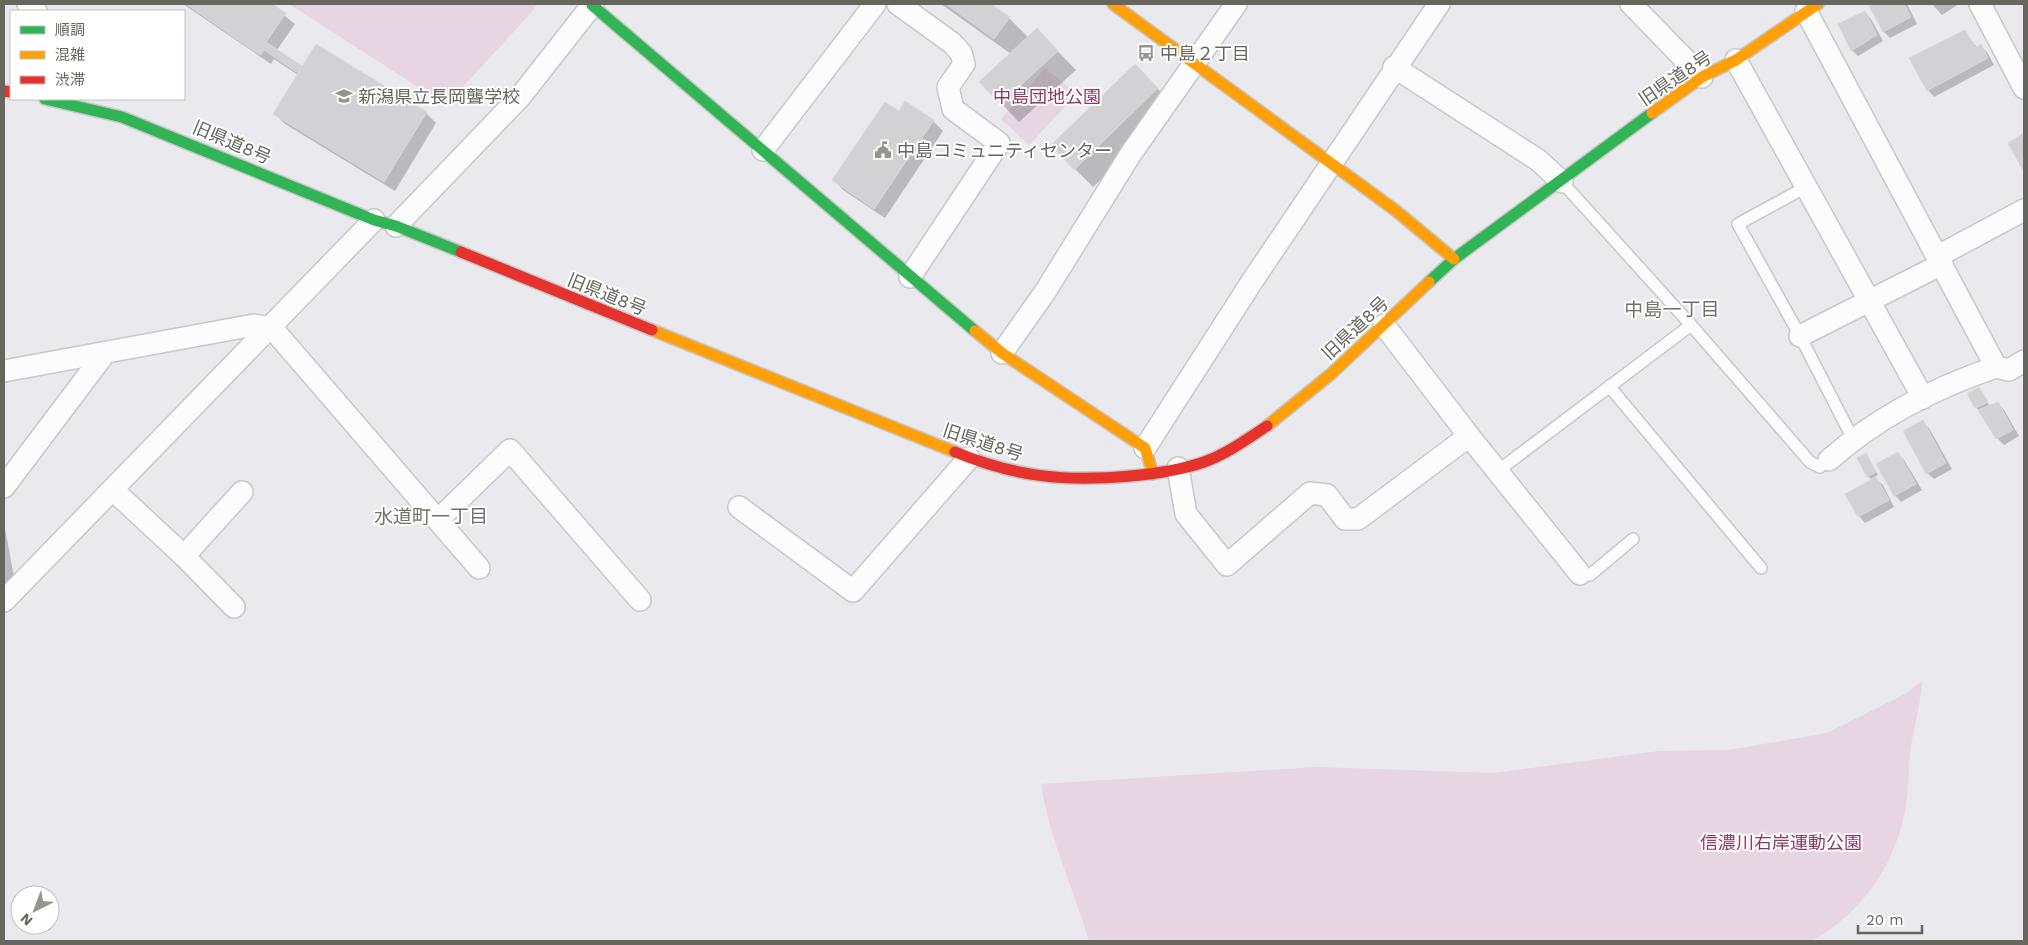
<svg xmlns="http://www.w3.org/2000/svg" width="2028" height="945" font-family="'Work Sans','Noto Sans JP',sans-serif">
  <style>
    .green { fill: #e7d5e2 }
    .shadow { fill: #0003 }
    .building { fill: #d2d2d5; stroke: #d8d8dd }
    .lines { fill: none; stroke-linecap: round; stroke-linejoin: round }
    .lane-casing { stroke: #c7c8c8; stroke-width: 14 }
    .street-casing { stroke: #c7c8c8; stroke-width: 24 }
    .fast-casing { stroke: #c7c7c7; stroke-width: 14 }
    .slow-casing { stroke: #c7c7c7; stroke-width: 14 }
    .jam-casing { stroke: #c7c7c7; stroke-width: 14 }
    .lane { stroke: #fcfcfc; stroke-width: 11 }
    .street { stroke: #fcfcfc; stroke-width: 21 }
    .fast { stroke: #30b455; stroke-width: 11 }
    .slow { stroke: #ff9f0a; stroke-width: 11 }
    .jam { stroke: #e5322d; stroke-width: 11 }
    .labels { text-anchor: middle; dominant-baseline: central; stroke-width: 4; stroke-linejoin: round; paint-order: stroke }
    .poi-label { font-size: 18px; fill: #66665e; stroke: #fff; text-anchor: start }
    .street-label { font-size: 18px; fill: #66665e; stroke: #fff }
    .park-label { font-size: 18px; fill: #893a65; stroke: #fff }
    .neighbourhood-label { font-size: 19px; fill: #73726a; stroke: #fff }
  </style>
  <rect width="100%" height="100%" fill="#e9e9ee"/>
  <!-- green -->
  <g class="green">
    <path d="M289,4h248l-6,9 -85,92z"/>
    <path d="M1045,68l32,26 -48,51 -28,-26z"/>
    <path d="M1922,681c-1,24 -9,48 -12,72 -2,17 -1,35 -4,53 -10,58 -43,106 -94,135h-723c-15,-52 -40,-103 -48,-157l276,-17 176,6 166,-22 70,-1 98,-17 78,-39z"/>
  </g>
  <!-- shadow -->
  <g class="shadow">
    <path d="M183,4h87l25,20 -18,26 26,18 123,45 10,10 -41,68 -110,-67 -10,-10 23,-39 -24,-16 -3,5z"/>
    <path d="M941,4h48l20,14 20,20 8,-8 39,40 -57,52 -18,-19 10,-49z"/>
    <path d="M1876,4h31l10,20 -27,14 -6,-6 -14,-25z"/>
    <path d="M1932,4h27l-17,11z"/>
    <path d="M1865,13l6,6 12,22 -25,15 -6,-6z"/>
    <path d="M1965,32l12,16 4,-2 6,6 7,13 -60,32 -6,-7z"/>
    <path d="M1153,84l23,24 -83,79 -18,-18z"/>
    <path d="M906,103l27,18 10,10 -58,87 -42,-28 -9,-10 65,-67z"/>
    <path d="M1979,388l11,19 8,-4 6,7 15,26 -15,9 -7,-7 -21,-31z"/>
    <path d="M1922,422l7,6 23,41 -18,10 -7,-6z"/>
    <path d="M1898,453l6,7 18,30 -21,12 -6,-7z"/>
    <path d="M1866,454l12,21 -7,4 -3,-3z"/>
    <path d="M1876,479l7,6 11,22 -29,16 -6,-7z"/>
    <path d="M4,523l14,75 -14,3z"/>
  </g>
  <!-- building -->
  <g class="building">
    <path d="M186,4h86l14,9 -20,29 36,24 -4,7 -34,-23 -4,5z"/>
    <path d="M946,4h45l19,13 -16,22z"/>
    <path d="M1873,4h31l7,13 -28,15 -14,-26z"/>
    <path d="M1865,11l12,24 -26,16 -13,-27z"/>
    <path d="M1037,28l21,23 -58,53 -21,-22z"/>
    <path d="M1965,30l10,18 6,-4 7,14 -61,33 -18,-33z"/>
    <path d="M316,44l111,68 -43,70 -111,-68z"/>
    <path d="M1135,64l23,24 -84,82 -23,-25z"/>
    <path d="M905,101l29,19 -60,89 -42,-29 53,-78 14,9z"/>
    <path d="M2024,133v39l-16,-29z"/>
    <path d="M1979,387l9,15 -13,6 -8,-14z"/>
    <path d="M1998,402l15,28 -17,9 -18,-29z"/>
    <path d="M1923,420l23,43 -20,11 -23,-43z"/>
    <path d="M1898,452l18,32 -22,12 -18,-32z"/>
    <path d="M1866,453l10,19 -9,5 -10,-19z"/>
    <path d="M1876,477l13,23 -31,17 -13,-23z"/>
  </g>
  <g class="lines">
    <!-- lane casing -->
    <g class="lane-casing">
      <g id="lane">
        <path d="M1562,182l129,143 119,137 10,5 9,-7"/>
        <path d="M1806,187l-68,37 62,112 53,103"/>
        <path d="M1609,386l152,182"/>
        <path d="M1499,470l192,-145"/>
        <path d="M1580,574l10,1 43,-36"/>
      </g>
    </g>
    <!-- street casing -->
    <g class="street-casing">
      <g id="street">
        <path d="M28,4l8,7"/>
        <path d="M898,4l54,39 9,10 3,11 -16,23 5,22 46,34 -89,134"/>
        <path d="M1631,4l71,73"/>
        <path d="M1980,4l44,84"/>
        <path d="M1806,11l190,356 13,3 15,-9"/>
        <path d="M1736,60l187,338"/>
        <path d="M1394,67l144,93 24,22"/>
        <path d="M763,150l112,-146"/>
        <path d="M396,226l124,-129 73,-93"/>
        <path d="M1938,256l86,-46"/>
        <path d="M1384,325l85,111 111,138"/>
        <path d="M1800,336l142,-72"/>
        <path d="M1002,353l43,-61 85,-137 106,-151"/>
        <path d="M4,371l250,-46 18,3 207,240"/>
        <path d="M1145,448l106,-165 188,-279"/>
        <path d="M1829,460c47,-42 108,-73 167,-93"/>
        <path d="M1178,468l8,46 41,51 83,-72 17,2 18,24h13l111,-83"/>
        <path d="M4,487l101,-134"/>
        <path d="M113,490l71,66 50,51"/>
        <path d="M739,507l114,84 116,-133"/>
        <path d="M439,519l71,-69 130,150"/>
        <path d="M184,556l58,-64"/>
        <path d="M4,601l370,-381"/>
      </g>
    </g>
    <!-- fast casing -->
    <g class="fast-casing">
      <g id="fast">
        <path d="M592,5l383,326"/>
        <path d="M45,99l77,18 252,103 22,6 65,26"/>
        <path d="M1429,282l25,-23 198,-146"/>
      </g>
    </g>
    <!-- slow casing -->
    <g class="slow-casing">
      <g id="slow">
        <path d="M1113,4l282,206 59,49"/>
        <path d="M1652,113l50,-36 34,-17 82,-56"/>
        <path d="M652,330l303,122"/>
        <path d="M975,331l27,22 143,95 8,26"/>
        <path d="M1267,426l64,-52 98,-92"/>
      </g>
    </g>
    <!-- jam casing -->
    <g class="jam-casing">
      <g id="jam">
        <path d="M4,91l7,1"/>
        <path d="M461,252l191,78"/>
        <path d="M955,452c61,25 110,30 175,24 24,-2 51,-6 74,-14 23,-8 43,-23 63,-36"/>
      </g>
    </g>
    <!-- lane -->
    <use href="#lane" class="lane"/>
    <!-- street -->
    <use href="#street" class="street"/>
    <!-- fast -->
    <use href="#fast" class="fast"/>
    <!-- slow -->
    <use href="#slow" class="slow"/>
    <!-- jam -->
    <use href="#jam" class="jam"/>
  </g>
  <!-- icons -->
  <defs>
    <g id="bus-bare" transform="scale(1.35)"><path d="M-5-6H5V4H4V6H2V4H-2V6H-4V4H-5ZM-3.5-4V0h7V-4ZM-3.5 1.2v1.5H-2V1.2ZM2 1.2v1.5H3.5V1.2Z" fill="#949490" stroke="#fff" stroke-width="2.5" paint-order="stroke"/></g>
    <g id="school-bare" transform="scale(1.35)"><path d="M0-5L7-2L0 1L-7-2ZM-4 1L0 2.5L4 1V4Q0 6-4 4Z" fill="#949490" stroke="#fff" stroke-width="2.5" paint-order="stroke"/></g>
    <g id="civic-bare" transform="scale(1.35)"><path d="M-.6-6.5H3V-4.5H.6V-3L4-1V1h2V6H-6V1h2V-1L-.6-3ZM-1.2 2.5V6h2.4V2.5Z" fill="#949490" stroke="#fff" stroke-width="2.5" paint-order="stroke"/></g>
  </defs>
  <g fill-rule="evenodd">
    <use href="#bus-bare" x="1146" y="53"/>
    <use href="#school-bare" x="344" y="96"/>
    <use href="#civic-bare" x="883" y="150"/>
  </g>
  <g class="labels">
    <!-- poi labels -->
    <g class="poi-label">
      <text x="1160" y="53">中島２丁目</text>
      <text x="358" y="96">新潟県立長岡聾学校</text>
      <text x="897" y="150">中島コミュニティセンター</text>
    </g>
    <!-- street labels -->
    <g class="street-label">
      <text transform="translate(1675 78) rotate(-34)">旧県道8号</text>
      <text transform="translate(232 142) rotate(23)">旧県道8号</text>
      <text transform="translate(607 294) rotate(22)">旧県道8号</text>
      <text transform="translate(1355 328) rotate(-43)">旧県道8号</text>
      <text transform="translate(983 442) rotate(18)">旧県道8号</text>
    </g>
    <!-- park labels -->
    <g class="park-label">
      <text x="1047" y="96">中島団地公園</text>
      <text x="1781" y="842">信濃川右岸運動公園</text>
    </g>
    <!-- neighbourhood labels -->
    <g class="neighbourhood-label">
      <text x="1672" y="309">中島一丁目</text>
      <text x="431" y="516">水道町一丁目</text>
    </g>
  </g>
  <!-- border -->
  <rect width="2028" height="945" fill="none" stroke="#66665e" stroke-width="10"/>
  <!-- legend -->
  <rect x="10" y="10" width="175" height="90" fill="#ffffff" stroke="#c2c2bf"/>
  <rect x="20" y="26" width="25" height="8" fill="#30b455" stroke="#c2c2bf"/>
  <text x="55" y="35" font-size="15" fill="#66665e">順調</text>
  <rect x="20" y="51" width="25" height="8" fill="#ff9f0a" stroke="#c2c2bf"/>
  <text x="55" y="60" font-size="15" fill="#66665e">混雑</text>
  <rect x="20" y="76" width="25" height="8" fill="#e5322d" stroke="#c2c2bf"/>
  <text x="55" y="85" font-size="15" fill="#66665e">渋滞</text>
  <!-- north arrow -->
  <g transform="translate(35 910) rotate(222)"><circle r="24" fill="#ffffff" stroke="#c2c2bf"/>
  <path d="M0-4L9 19L0 12L-9 19Z" fill="#949490"/>
  <text y="-8" font-size="14" font-weight="bold" text-anchor="middle" fill="#66665e">N</text>
  </g>
  <!-- scale -->
  <path d="M1858 925v8h64v-8" fill="none" stroke="#66665e" stroke-width="2.5"/>
  <text x="1866" y="925" font-size="15" fill="#66665e" stroke="#ffffff" stroke-width="4" paint-order="stroke">20 m</text>
</svg>
